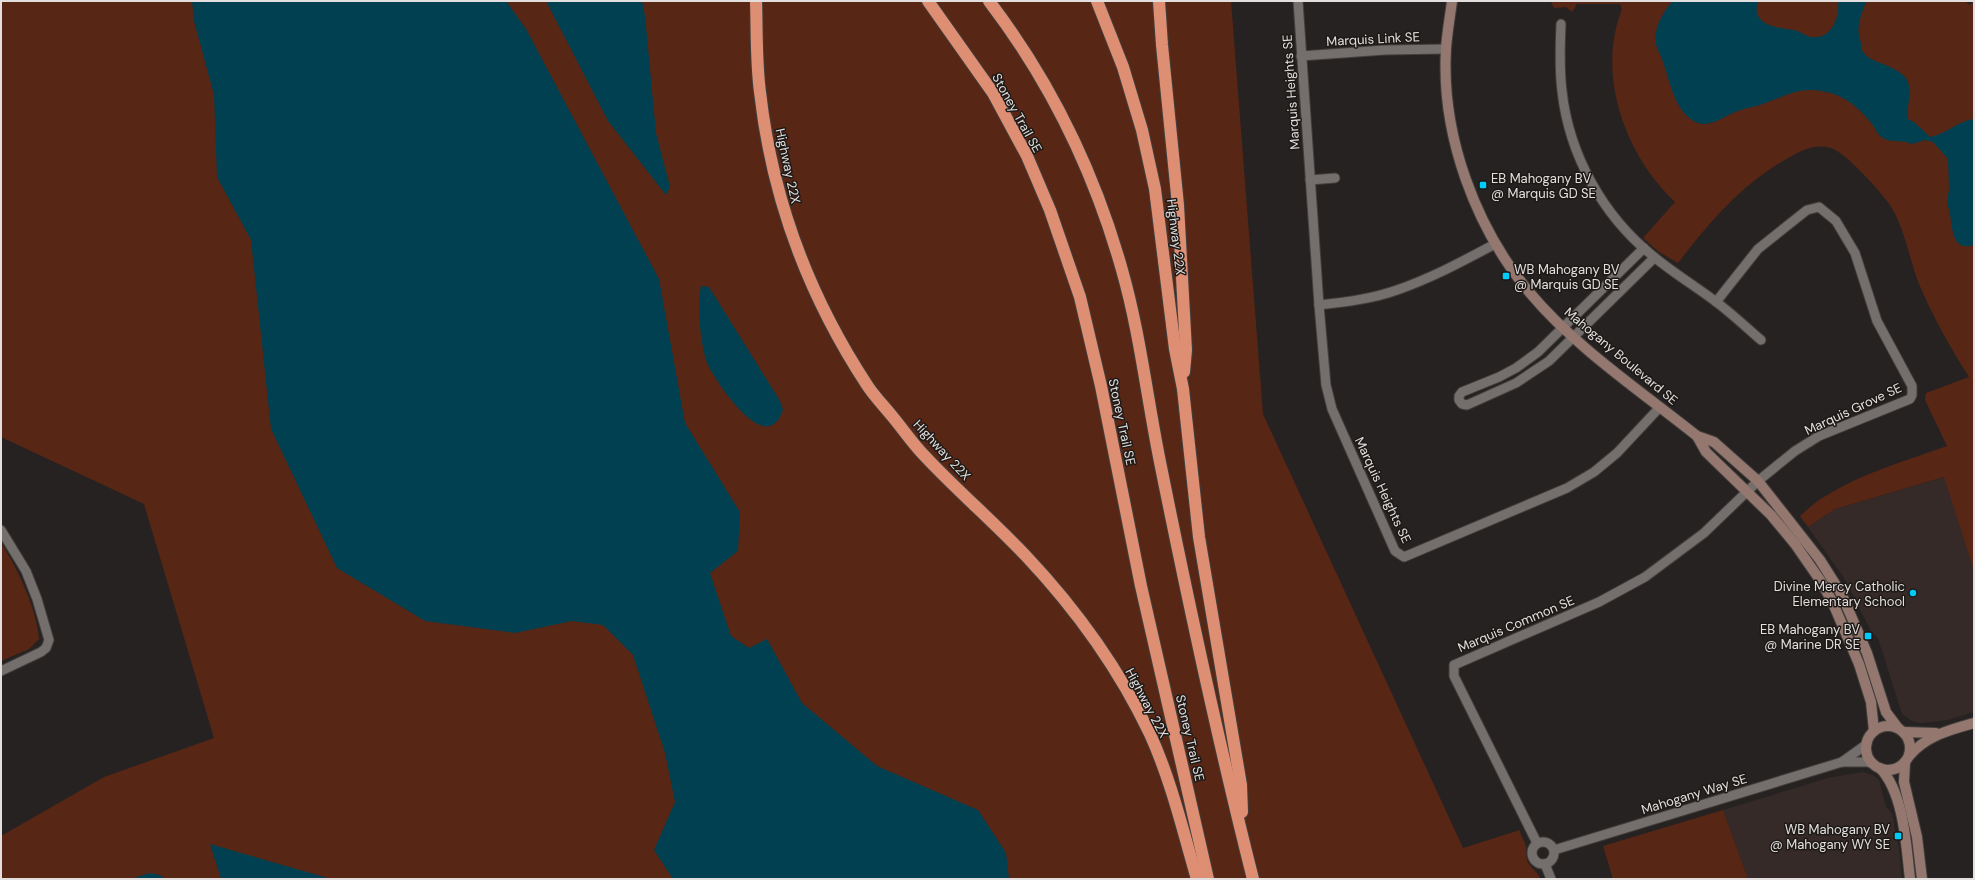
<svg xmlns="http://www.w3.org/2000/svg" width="1975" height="880" font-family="'DM Sans',sans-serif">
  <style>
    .built { fill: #352a27 }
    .green { fill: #582615 }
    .water { fill: #004051 }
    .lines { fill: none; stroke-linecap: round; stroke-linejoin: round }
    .street-casing { stroke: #423f3d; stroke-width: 11 }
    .secondary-casing { stroke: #423f3d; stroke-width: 12 }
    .highway-casing { stroke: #423f3d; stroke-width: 14 }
    .street { stroke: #746f6d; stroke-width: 9 }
    .secondary { stroke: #94786f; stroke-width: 10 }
    .highway { stroke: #dd8e73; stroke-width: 12 }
    .poi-dot { fill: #01cbf9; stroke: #1d1917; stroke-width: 1.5 }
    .labels { text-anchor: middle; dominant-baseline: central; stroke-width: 3; stroke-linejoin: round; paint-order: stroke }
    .street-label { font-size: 13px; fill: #e2dfde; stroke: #1d1917 }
    .poi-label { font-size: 13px; fill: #e2dfde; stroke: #1d1917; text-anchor: end }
  </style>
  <rect width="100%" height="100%" fill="#262221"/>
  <!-- built -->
  <g class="built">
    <path d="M1945,477l29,94v141l-26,8 -26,3 -8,-1 -12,-8 -24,-76 -7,-7 -27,-53 -36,-51 27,-18z"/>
    <path d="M1863,772l10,3 6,5 7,27 6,6 7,36 3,30h-154l-25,-69 105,-32z"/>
  </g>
  <!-- green -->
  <g class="green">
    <path d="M1,1h1230l32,413 200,434 57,-18c0,7 6,11 6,18 1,6 -1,10 3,16 4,6 9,8 11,15h-1539v-43l103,-59 110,-39 -70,-234 -143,-67z"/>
    <path d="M1545,1h419l6,4 4,-4v570l-30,-94 -109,32 -27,18 -8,-11c8,-7 15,-14 24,-19 38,-24 81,-36 123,-51l-22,-46 1,-7 43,-16c-19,-30 -36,-60 -50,-93 -10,-26 -14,-55 -29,-79 -9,-13 -45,-53 -59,-57 -19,-5 -32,4 -48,13 -45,27 -73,61 -105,102l-19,-11 -16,-14 32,-36c-50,-47 -79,-127 -53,-193l-2,-5h-43l-5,8 -6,-5 -12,1 -3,-6z"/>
    <path d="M1,543c17,26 35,65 38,96l-10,10 -28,12z"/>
    <path d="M1723,810l25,69h-135l-10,-33z"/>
  </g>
  <!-- water -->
  <g class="water">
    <path d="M192,1h314l20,28 133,250 26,144 55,89 -2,39 -28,22 21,63 18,12 18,-9 35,64 75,63 101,44 28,43 3,26h-336l-19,-29 21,-48 -10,-49 -32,-98 -30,-30 -31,-4 -57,12 -90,-12 -88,-53 -66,-139 -20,-189 -34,-63 -3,-82 -20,-74z"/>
    <path d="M546,1h96l3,15 11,117 14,54 -4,8 -58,-74z"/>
    <path d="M1673,1h85c-8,24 19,27 36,29 6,1 11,6 17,7 20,3 29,-19 27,-36h28c-5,15 -11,27 -5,42 1,2 0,7 2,9 5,8 19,11 27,15 6,3 14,7 17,13 6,13 -1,26 1,39l6,3 16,15c17,-3 27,-16 44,-18v126c-27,9 -20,-29 -27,-41l2,-15 -1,-30 -15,-17 -8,-2 -13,4c-10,-5 -23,0 -32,-8 -3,-3 -5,-8 -8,-12 -13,-16 -26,-28 -46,-32 -28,-7 -41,5 -66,13 -10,3 -20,4 -29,9 -9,4 -17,10 -28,10 -6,0 -15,-6 -18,-10 -15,-17 -17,-44 -27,-64 -8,-16 4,-38 15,-49z"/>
    <path d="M701,286l8,1 71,114 3,9c-2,4 -4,11 -8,13 -20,18 -58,-41 -66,-56 -9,-18 -12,-62 -8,-81z"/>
    <path d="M210,844l121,35h-110z"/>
    <path d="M149,873l11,2 5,4h-34z"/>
  </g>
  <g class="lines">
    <!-- street casing -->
    <g class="street-casing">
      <g id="street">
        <path d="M1298,1l21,304 7,80 6,24 63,142 9,6 163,-69 27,-16 23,-19 43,-46"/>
        <path d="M1561,24c-1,22 -2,44 1,67 7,64 41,125 91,165 19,16 42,30 62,45 16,12 31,26 46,39"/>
        <path d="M1301,56l84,-6 61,-1"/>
        <path d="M1310,180l25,-2"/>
        <path d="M1644,248l-106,104 -22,16 -17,9 -37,15 -3,4v4l3,4 5,1 49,-22 33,-22 105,-103"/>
        <path d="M1319,305c26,-3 53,-6 78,-15 35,-12 66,-29 98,-46"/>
        <path d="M1,530l25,41 11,28 12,41 -3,8 -5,4 -40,19"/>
        <path d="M1842,762l25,-18"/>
        <circle cx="1543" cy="853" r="11"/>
        <path d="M1537,843l-83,-167v-11l145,-63 46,-25 59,-44 54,-52 37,-30 24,-15 91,-37 2,-4v-9l-35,-65 -22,-68 -19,-32 -17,-14 -12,3 -49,39 -42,53"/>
        <path d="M1554,850l288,-88h25l7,2"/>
        <path d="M1545,864l6,15"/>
      </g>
    </g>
    <!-- secondary casing -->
    <g class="secondary-casing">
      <g id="secondary">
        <path d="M1452,1c-2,16 -5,32 -6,48 -5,86 29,178 84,244 45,54 112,99 167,143l17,6 44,39 62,79 22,35 25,58 19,59 12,16"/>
        <path d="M1697,436l9,16 65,63 24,29 25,36 12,21 27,63 12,38 3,29"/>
        <circle cx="1888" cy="748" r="22"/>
        <path d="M1903,732l33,1"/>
        <path d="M1909,756c17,-20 40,-26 65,-33"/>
        <path d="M1905,762l-1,20 13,55 5,42"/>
        <path d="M1880,768c24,25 26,77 30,111"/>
      </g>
    </g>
    <!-- highway casing -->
    <g class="highway-casing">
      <g id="highway">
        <path d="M756,1c1,30 0,61 4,91 12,107 48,203 107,293 7,11 17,21 25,31 10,12 19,25 29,36 33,36 71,68 105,104 49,52 93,113 124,178 21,46 33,97 47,145"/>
        <path d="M928,1l65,92 34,63 23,54 30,87 21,89 40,200 67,293"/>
        <path d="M989,1c61,80 106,173 133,269 18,63 25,128 38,192 28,139 58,279 93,417"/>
        <path d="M1097,1l26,66 19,63 13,59 20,160 8,40 16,148 42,248 1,27"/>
        <path d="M1159,1l3,44 16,160 8,145 -2,22"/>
      </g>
    </g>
    <!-- street -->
    <use href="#street" class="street"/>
    <!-- secondary -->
    <use href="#secondary" class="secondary"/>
    <!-- highway -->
    <use href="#highway" class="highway"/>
  </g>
  <!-- markers -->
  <g class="poi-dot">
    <rect x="1479" y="181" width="8" height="8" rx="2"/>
    <rect x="1502" y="272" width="8" height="8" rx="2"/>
    <circle cx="1913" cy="593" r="4"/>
    <rect x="1864" y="632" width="8" height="8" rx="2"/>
    <rect x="1894" y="832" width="8" height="8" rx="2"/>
  </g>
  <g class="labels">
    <!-- street labels -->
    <g class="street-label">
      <text transform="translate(1373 39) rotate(-3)">Marquis Link SE</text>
      <text transform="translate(1291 92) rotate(-94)">Marquis Heights SE</text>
      <text transform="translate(1017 113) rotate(61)">Stoney Trail SE</text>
      <text transform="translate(788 166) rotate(78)">Highway 22X</text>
      <text transform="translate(1176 237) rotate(83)">Highway 22X</text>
      <text transform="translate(1621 356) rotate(40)">Mahogany Boulevard SE</text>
      <text transform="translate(1853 409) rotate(-25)">Marquis Grove SE</text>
      <text transform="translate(1122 422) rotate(78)">Stoney Trail SE</text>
      <text transform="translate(942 450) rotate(47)">Highway 22X</text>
      <text transform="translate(1383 490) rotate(65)">Marquis Heights SE</text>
      <text transform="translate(1516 624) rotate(-23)">Marquis Common SE</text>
      <text transform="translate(1147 703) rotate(62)">Highway 22X</text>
      <text transform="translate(1190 738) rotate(77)">Stoney Trail SE</text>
      <text transform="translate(1694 794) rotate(-17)">Mahogany Way SE</text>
    </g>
    <!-- poi labels -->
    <g class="poi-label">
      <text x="1491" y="178" text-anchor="start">EB Mahogany BV<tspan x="1491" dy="15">@ Marquis GD SE</tspan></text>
      <text x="1514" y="269" text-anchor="start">WB Mahogany BV<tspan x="1514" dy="15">@ Marquis GD SE</tspan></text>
      <text x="1905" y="586">Divine Mercy Catholic<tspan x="1905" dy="15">Elementary School</tspan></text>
      <text x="1860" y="629">EB Mahogany BV<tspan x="1860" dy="15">@ Marine DR SE</tspan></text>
      <text x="1890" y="829">WB Mahogany BV<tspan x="1890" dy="15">@ Mahogany WY SE</tspan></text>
    </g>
  </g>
  <!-- border -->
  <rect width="1975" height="880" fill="none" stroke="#e2dfde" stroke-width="4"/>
</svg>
